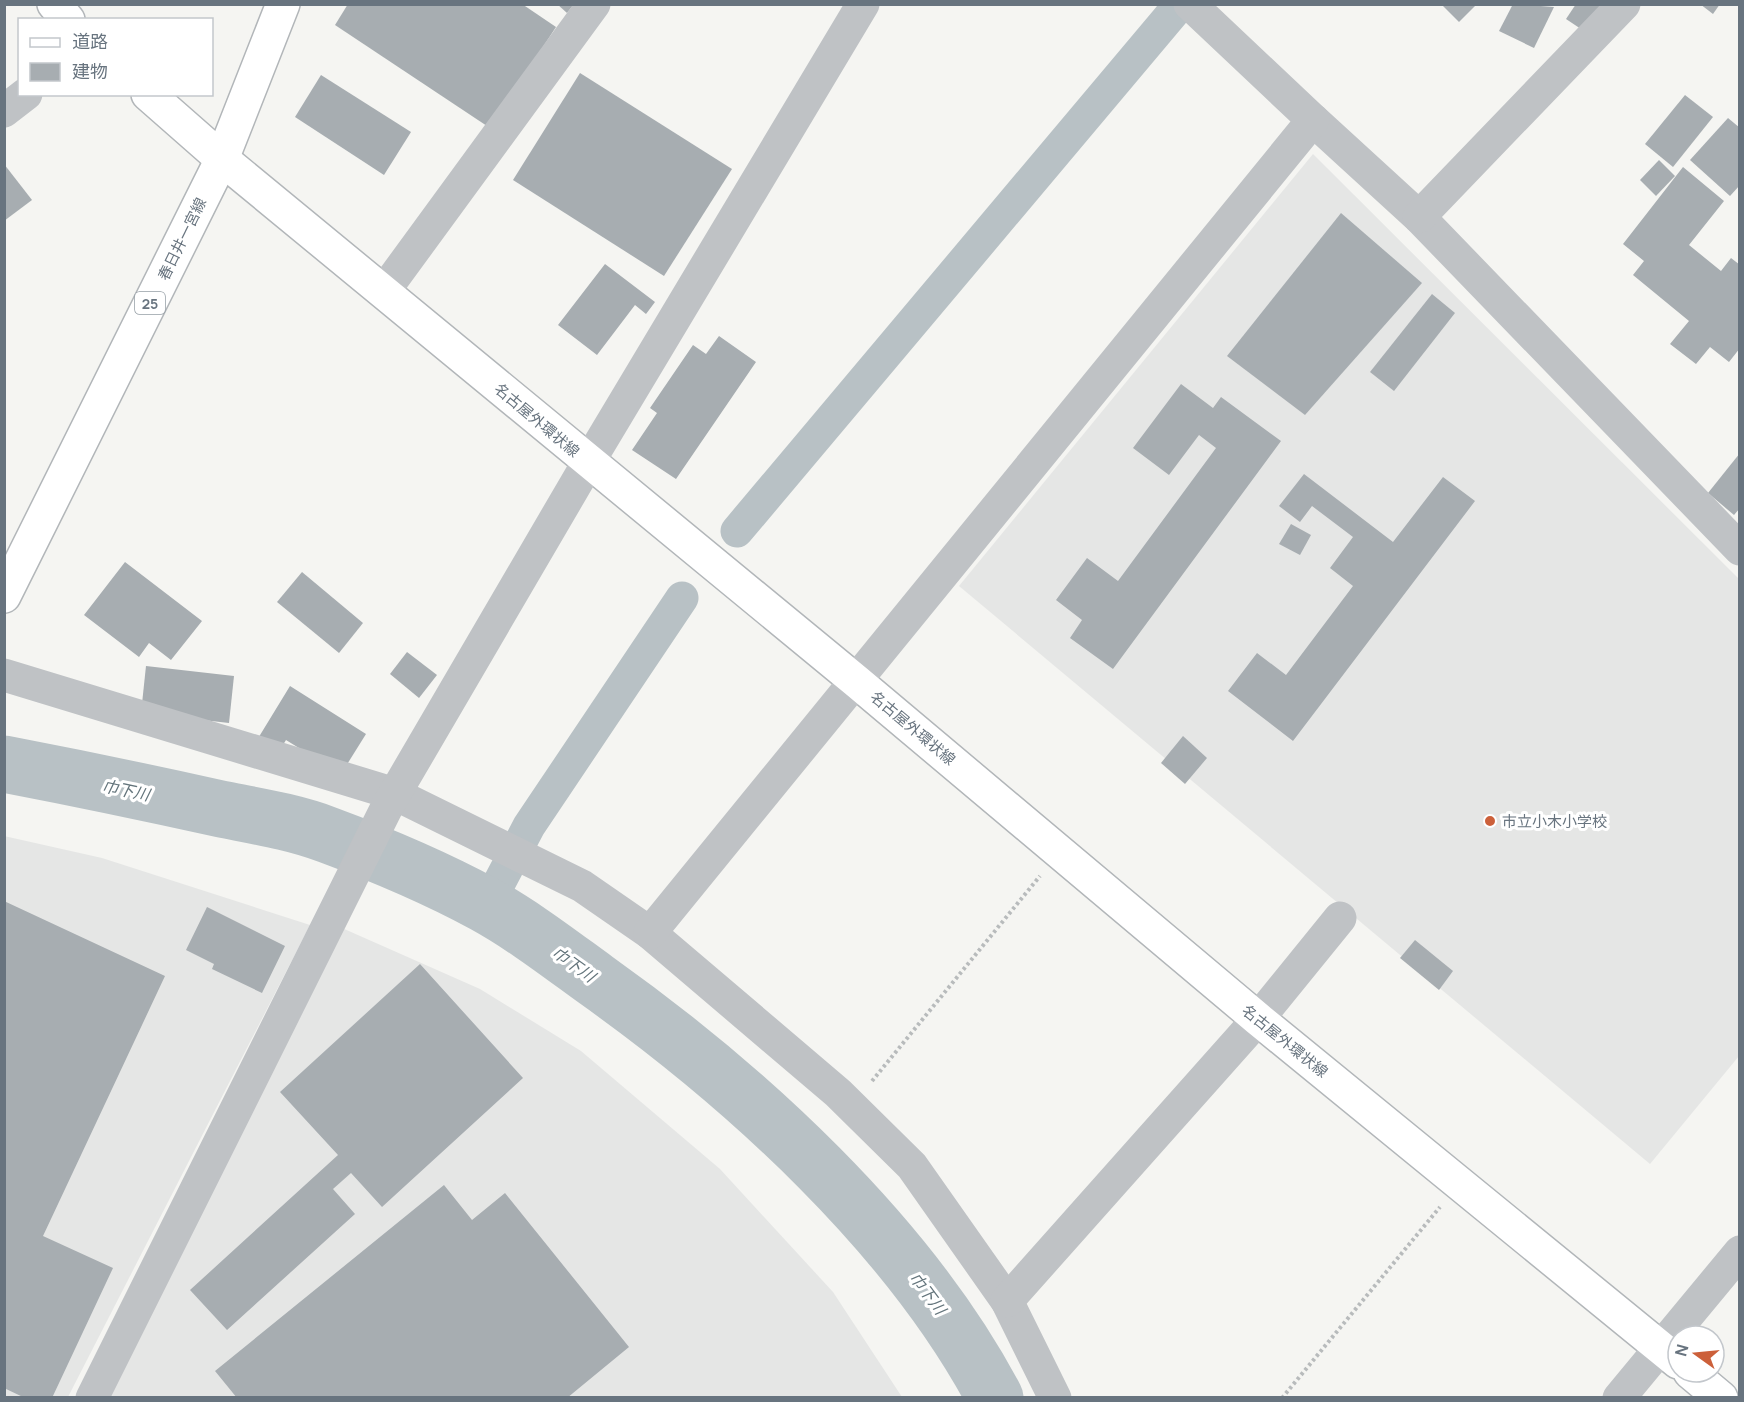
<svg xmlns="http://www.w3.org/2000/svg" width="1744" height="1402" font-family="Manrope,'Noto Sans JP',sans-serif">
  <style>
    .built { fill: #e5e6e5 }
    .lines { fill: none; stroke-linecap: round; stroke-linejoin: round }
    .canal { stroke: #b8c1c5; stroke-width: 33 }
    .river { stroke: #b8c1c5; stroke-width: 57 }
    .building { fill: #a7adb1 }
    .major-casing { stroke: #b2b6b9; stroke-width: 36 }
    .path { stroke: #b8bbbc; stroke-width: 4; stroke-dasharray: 3 3; stroke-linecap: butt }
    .minor { stroke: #bfc2c5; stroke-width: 33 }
    .major { stroke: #fff; stroke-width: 33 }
    .poi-dot { fill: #cc603a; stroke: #fff; stroke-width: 2 }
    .labels { text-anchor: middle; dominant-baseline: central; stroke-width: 6; stroke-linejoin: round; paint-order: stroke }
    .shield { fill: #fff; stroke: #959ea5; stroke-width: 1.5 }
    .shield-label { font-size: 14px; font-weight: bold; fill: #68747f }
    .street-label { font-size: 15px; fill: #68747f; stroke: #fff }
    .poi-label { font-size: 15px; fill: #68747f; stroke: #fff; text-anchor: start }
    .water-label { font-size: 16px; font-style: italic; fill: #63747b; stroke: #fff }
  </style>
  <rect width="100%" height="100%" fill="#f5f5f2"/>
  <!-- built -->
  <g class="built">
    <path d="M1313,154l426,425v477l-89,108 -691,-578z"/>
    <path d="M4,836l98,22 208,67 -242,472h-63z"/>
    <path d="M342,928l138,61 101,62 139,118 113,123 69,105 -797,1z"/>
  </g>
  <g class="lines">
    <!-- canal -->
    <g class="canal">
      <path d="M737,531l440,-523 -4,-4"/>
      <path d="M487,906l42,-80 153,-228"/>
    </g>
    <!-- river -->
    <path class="river" d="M4,764c73,14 145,29 217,45 35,7 73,13 107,26 54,20 106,42 156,69 40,22 76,50 112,76 149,106 313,255 399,418"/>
  </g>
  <!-- building -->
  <g class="building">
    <path d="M348,4h174l34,23 -66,101 -155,-103z"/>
    <path d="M557,4h17l-7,9z"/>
    <path d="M1441,4h36l-18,18z"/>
    <path d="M1513,4l41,3 -20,41 -35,-17z"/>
    <path d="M1576,4h27l-19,27 -18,-12z"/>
    <path d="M1700,4h20l-7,10z"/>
    <path d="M580,73l152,96 -68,107 -151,-96z"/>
    <path d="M321,75l90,57 -27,43 -89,-58z"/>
    <path d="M1685,95l28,22 -40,50 -28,-23z"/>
    <path d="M1728,118l12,10v57l-10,11 -40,-36z"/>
    <path d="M1659,160l16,16 -19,20 -16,-16z"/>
    <path d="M4,164l28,36 -28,21z"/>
    <path d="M1683,167l41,34 -35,44 32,26 10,-13 9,7v83l-11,14 -19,-15 -14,17 -26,-20 19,-23 -56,-46 11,-14 -21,-17z"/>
    <path d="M1341,213l81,70 -117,132 -78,-59z"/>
    <path d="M605,264l50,38 -9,12 -11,-9 -38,50 -39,-30z"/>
    <path d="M1432,294l23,19 -61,78 -24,-19z"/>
    <path d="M719,336l37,26 -80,117 -44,-29 25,-37 -7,-5 43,-63 13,9z"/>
    <path d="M1181,384l32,24 8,-11 60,44 -168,228 -43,-31 12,-18 -26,-20 31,-42 31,23 98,-133 -17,-13 -30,40 -36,-27z"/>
    <path d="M1740,453v55l-6,7 -26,-22z"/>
    <path d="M1304,474l89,68 50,-65 32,24 -182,240 -65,-50 29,-38 29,22 67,-89 -23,-18 23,-31 -41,-31 -12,16 -21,-16z"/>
    <path d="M1291,524l20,11 -11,20 -21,-11z"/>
    <path d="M125,562l77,59 -31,39 -22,-17 -10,14 -55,-42z"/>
    <path d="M302,572l61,51 -24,30 -62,-51z"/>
    <path d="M407,652l30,23 -18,23 -29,-24z"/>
    <path d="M146,666l88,10 -5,47 -88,-10z"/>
    <path d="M290,686l76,48 -25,40 -55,-34 -8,13 -21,-13z"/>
    <path d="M1183,736l24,22 -22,26 -24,-21z"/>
    <path d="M4,901l161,75 -122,260 70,32 -61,130h-27l-21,-10z"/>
    <path d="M207,907l78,39 -23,47 -50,-24 2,-5 -28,-14z"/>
    <path d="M1415,940l38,31 -14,19 -39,-32z"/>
    <path d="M420,964l103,114 -141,129 -31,-34 -18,16 22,25 -128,116 -37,-40 148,-135 -58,-63z"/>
    <path d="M444,1185l28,35 33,-27 124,154 -62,51h-330l-22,-27z"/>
  </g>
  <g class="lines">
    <!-- major casing -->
    <g class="major-casing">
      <g id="major">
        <path d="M54,4l14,16"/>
        <path d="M148,94l74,65 634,522 402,338 420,343"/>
        <path d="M4,596l218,-437 61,-155"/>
        <path d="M1690,1372l31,26"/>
      </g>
    </g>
    <!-- path -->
    <g class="path">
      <path d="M872,1081l168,-205"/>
      <path d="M1282,1398l158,-191"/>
    </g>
    <!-- minor -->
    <g class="minor">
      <path d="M4,111l22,-17"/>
      <path d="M1313,120l106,97 321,332"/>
      <path d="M1419,217l205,-213"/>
      <path d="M384,291l210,-287"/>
      <path d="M4,675l391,119 187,92 68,47 188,160 74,73 95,135 48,97"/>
      <path d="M650,933l663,-813 -123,-116"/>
      <path d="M1007,1301l251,-282 82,-101"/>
      <path d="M92,1398l295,-591 201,-344 275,-459"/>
      <path d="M1619,1398l121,-146"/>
    </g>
    <!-- major -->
    <use href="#major" class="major"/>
  </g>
  <!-- markers -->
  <circle class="poi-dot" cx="1490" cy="821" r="6"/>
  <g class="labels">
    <!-- shield labels -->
    <rect class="shield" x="135" y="292" width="30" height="22" rx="4.5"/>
    <g class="shield-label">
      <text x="150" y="303">25</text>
    </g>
    <!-- street labels -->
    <g class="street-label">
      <text transform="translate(182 239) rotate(-64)">春日井一宮線</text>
      <text transform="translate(537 420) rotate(40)">名古屋外環状線</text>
      <text transform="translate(913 728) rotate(40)">名古屋外環状線</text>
      <text transform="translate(1285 1041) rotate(39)">名古屋外環状線</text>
    </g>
    <!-- poi labels -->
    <g class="poi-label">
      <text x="1502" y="821">市立小木小学校</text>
    </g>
    <!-- water labels -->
    <g class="water-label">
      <text transform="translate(126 790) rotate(12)">巾下川</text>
      <text transform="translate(574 964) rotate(36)">巾下川</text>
      <text transform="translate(928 1293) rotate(53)">巾下川</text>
    </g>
  </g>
  <!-- border -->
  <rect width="1744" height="1402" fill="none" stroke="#68747f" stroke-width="12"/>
  <!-- legend -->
  <rect x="18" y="18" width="195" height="78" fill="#ffffff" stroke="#c3c7cc" stroke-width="1.5"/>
  <rect x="30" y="38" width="30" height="9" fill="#ffffff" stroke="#c3c7cc" stroke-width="1.5"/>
  <text x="72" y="48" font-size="18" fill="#68747f">道路</text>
  <rect x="30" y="63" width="30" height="18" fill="#a7adb1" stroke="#c3c7cc" stroke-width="1.5"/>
  <text x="72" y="78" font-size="18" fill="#68747f">建物</text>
  <!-- north arrow -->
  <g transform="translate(1696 1354) rotate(285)"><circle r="28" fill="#ffffff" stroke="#c3c7cc" stroke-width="1.5"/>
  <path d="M0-4.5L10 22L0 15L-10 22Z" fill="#cc603a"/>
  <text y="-9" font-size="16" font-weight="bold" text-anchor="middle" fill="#68747f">N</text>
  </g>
</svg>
